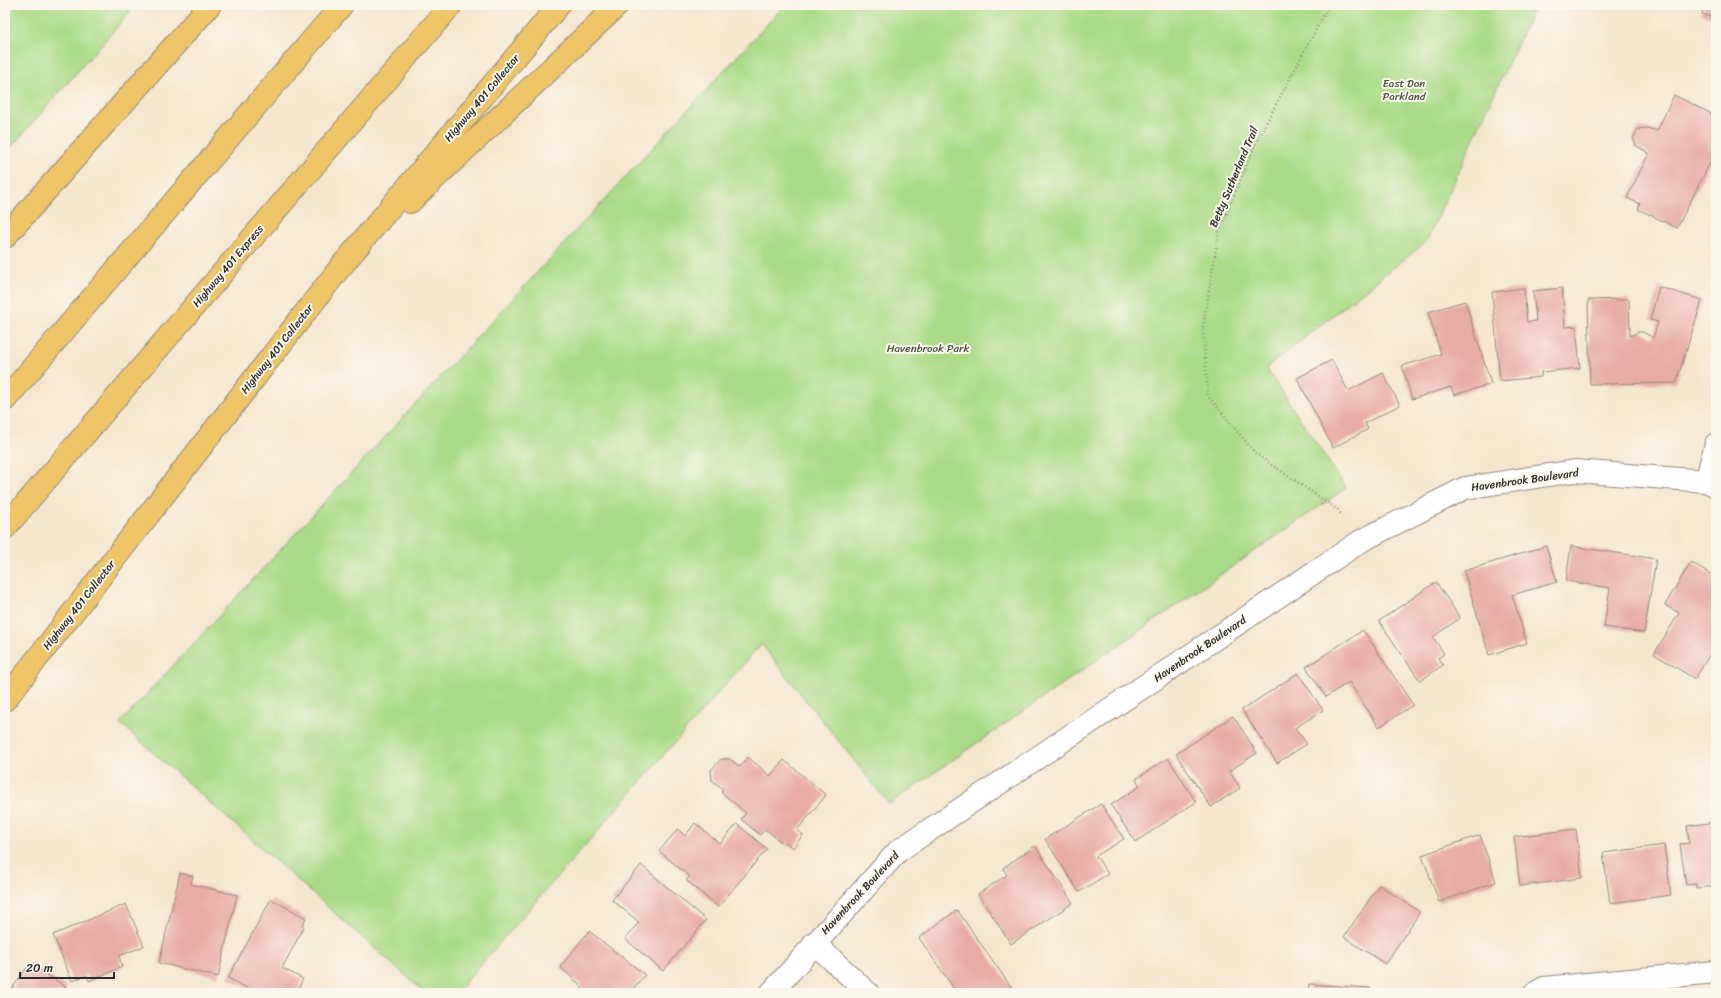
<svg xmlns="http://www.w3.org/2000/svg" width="1721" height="998" font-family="Sriracha,sans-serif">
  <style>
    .green { fill: #abdb89; stroke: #6b835a }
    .building { fill: #e8aca7 }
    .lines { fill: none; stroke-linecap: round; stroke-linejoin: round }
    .minor-casing { stroke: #90887c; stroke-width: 24 }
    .motorway-casing { stroke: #90887c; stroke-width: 24 }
    .path { stroke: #90887c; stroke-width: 2.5; stroke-dasharray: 1 3; stroke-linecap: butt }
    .minor { stroke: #fff; stroke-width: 22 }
    .motorway { stroke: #eec569; stroke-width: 22 }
    .labels { text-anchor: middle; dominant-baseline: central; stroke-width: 4; stroke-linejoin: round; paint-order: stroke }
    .park-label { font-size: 11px; fill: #4b5742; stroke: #fbf7ec }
    .street-label { font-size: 11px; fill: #2b2b2b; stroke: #fbf7ec }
  </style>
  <rect width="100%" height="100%" fill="#fbf7ec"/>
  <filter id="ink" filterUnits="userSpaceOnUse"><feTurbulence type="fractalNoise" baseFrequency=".025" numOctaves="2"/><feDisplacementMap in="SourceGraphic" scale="8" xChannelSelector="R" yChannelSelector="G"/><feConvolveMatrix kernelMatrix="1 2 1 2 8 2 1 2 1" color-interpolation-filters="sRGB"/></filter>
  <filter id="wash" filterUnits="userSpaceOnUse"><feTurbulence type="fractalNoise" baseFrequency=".012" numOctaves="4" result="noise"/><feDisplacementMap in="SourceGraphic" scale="16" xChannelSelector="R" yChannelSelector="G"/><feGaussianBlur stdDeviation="0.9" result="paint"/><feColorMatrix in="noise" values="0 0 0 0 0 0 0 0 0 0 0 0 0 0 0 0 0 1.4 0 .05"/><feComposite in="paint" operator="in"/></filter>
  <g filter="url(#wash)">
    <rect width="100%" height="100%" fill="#f5e6ce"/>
    <!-- green -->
    <g class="green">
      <path d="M5,5h131l-131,149z"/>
      <path d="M785,5h750l-109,237 -160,126 80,120 -457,316 -128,-160 -305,349h-31l-305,-270z"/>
    </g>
    <g id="blocks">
      <!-- building -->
      <g class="building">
        <path d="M1704,5h12v13l-14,-4z"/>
        <path d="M1674,95l42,21v35l-39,77 -39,-19 2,-5 -13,-6 22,-45 -13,-7 -3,-8 5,-9 9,-1 10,3z"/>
        <path d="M1659,287l43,13 -26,83 -86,1 -2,-84 41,-1 1,37 8,-4h5l10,6 5,-16 -8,-2z"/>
        <path d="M1524,288l3,34 9,-1 -3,-30 29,-3 3,39 11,-1 4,42 -39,4v5l-41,4 -8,-89z"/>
        <path d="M1465,301l26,83 -37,11 -3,-8 -39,12 -10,-33 39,-12 -13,-42z"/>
        <path d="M1332,360l16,31 35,-18 17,32 -35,18 3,6 -35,19 -36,-70z"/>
        <path d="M1546,546l11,36 -45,13 15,48 -38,12 -25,-84z"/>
        <path d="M1571,546l85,13 -12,74 -40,-6 6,-39 -44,-7z"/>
        <path d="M1691,562l25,15v67l-21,35 -41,-25 25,-41 -14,-8z"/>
        <path d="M1436,582l24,36 -27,19 11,17 -6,4 5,7 -23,16 -41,-60z"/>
        <path d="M1363,630l50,75 -34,22 -30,-45 -23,15 -20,-30z"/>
        <path d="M1298,673l25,37 -28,18 12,16 -30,19 -35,-53z"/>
        <path d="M1233,716l24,37 -28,18 11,17 -29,19 -35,-53z"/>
        <path d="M748,757l22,19 14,-16 42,35 -29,35 6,5 -10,13 -7,-6 -2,2 -19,-15 -5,6 -19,-16 5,-6 -25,-21 2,-3 -11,-9 -1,-10 10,-11h9l10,8z"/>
        <path d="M1168,758l28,44 -61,40 -24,-37 29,-19 -4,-7z"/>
        <path d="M1101,804l23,35 -28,17 12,18 -29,18 -34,-53z"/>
        <path d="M1716,822v64l-20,2v-4l-10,1 -6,-41 9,-1 -2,-17z"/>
        <path d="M695,823l25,21 17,-20 30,25 -49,58 -32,-27 4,-3 -31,-26 19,-22 7,7z"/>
        <path d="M1576,829l6,49 -62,8 -6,-49z"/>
        <path d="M1480,835l16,47 -57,20 -17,-47z"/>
        <path d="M1664,845l7,50 -61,8 -7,-50z"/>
        <path d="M1035,846l38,57 -62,41 -33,-50 29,-19 -4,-7z"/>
        <path d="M641,865l65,55 -43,51 -38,-32 14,-17 -27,-22z"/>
        <path d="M180,873l13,3 -2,8 46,11 -19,82 -59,-14z"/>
        <path d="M1379,885l41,27 -35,52 -41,-27z"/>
        <path d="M271,899l35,19 -4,8 2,1 -22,41 21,11 -7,14h-40l-28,-15z"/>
        <path d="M126,904l18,42 -25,10 3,11 -33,14 -2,-6 -15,6 -19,-46z"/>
        <path d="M957,910l57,81 -3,2h-54l-38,-55z"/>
        <path d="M589,931l56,44 -16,18h-51l5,-6 -23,-20z"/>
        <path d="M30,963l37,25 -3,5h-55z"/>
        <path d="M1309,984l61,4v5h-62z"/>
      </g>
    </g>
  </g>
  <g filter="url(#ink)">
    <use href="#blocks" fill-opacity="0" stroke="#90887c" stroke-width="1"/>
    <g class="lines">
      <!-- minor casing -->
      <g class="minor-casing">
        <g id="minor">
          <path d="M1706,481l10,-37"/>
          <path d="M814,943l54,50"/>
          <path d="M771,993l127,-142 463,-310 104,-53 110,-17 131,10 10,5"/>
          <path d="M1535,993l9,-5 172,-16"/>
        </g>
      </g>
      <!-- motorway casing -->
      <g class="motorway-casing">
        <g id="motorway">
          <path d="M410,202l208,-197"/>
          <path d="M5,237l205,-232"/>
          <path d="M5,400l337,-395"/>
          <path d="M5,528l446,-523"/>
          <path d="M5,700l334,-431 220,-264"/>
        </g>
      </g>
      <!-- path -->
      <path class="path" d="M1329,5l-74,139 -36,88 -16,94 5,70 48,58 82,56 7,9"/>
      <!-- minor -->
      <use href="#minor" class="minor"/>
      <!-- motorway -->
      <use href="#motorway" class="motorway"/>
    </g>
  </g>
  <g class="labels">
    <!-- park labels -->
    <g class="park-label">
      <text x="1404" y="83">East Don<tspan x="1404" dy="13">Parkland</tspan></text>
      <text x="928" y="348">Havenbrook Park</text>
    </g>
    <!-- street labels -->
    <g class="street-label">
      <text transform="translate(482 98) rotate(-50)">Highway 401 Collector</text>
      <text transform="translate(1234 177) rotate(-67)">Betty Sutherland Trail</text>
      <text transform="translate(228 266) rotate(-50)">Highway 401 Express</text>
      <text transform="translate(277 349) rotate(-52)">Highway 401 Collector</text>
      <text transform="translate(1525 480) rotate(-8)">Havenbrook Boulevard</text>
      <text transform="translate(79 605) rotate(-52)">Highway 401 Collector</text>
      <text transform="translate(1200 649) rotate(-34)">Havenbrook Boulevard</text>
      <text transform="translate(860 893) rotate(-47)">Havenbrook Boulevard</text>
    </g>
  </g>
  <!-- margin -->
  <rect width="1721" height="998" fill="none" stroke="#fbf7ec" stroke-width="20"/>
  <!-- scale -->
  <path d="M20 972v6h94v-6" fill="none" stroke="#2b2b2b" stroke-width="2"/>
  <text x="26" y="972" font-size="12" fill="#2b2b2b" stroke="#fbf7ec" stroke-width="3" paint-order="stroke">20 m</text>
</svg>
